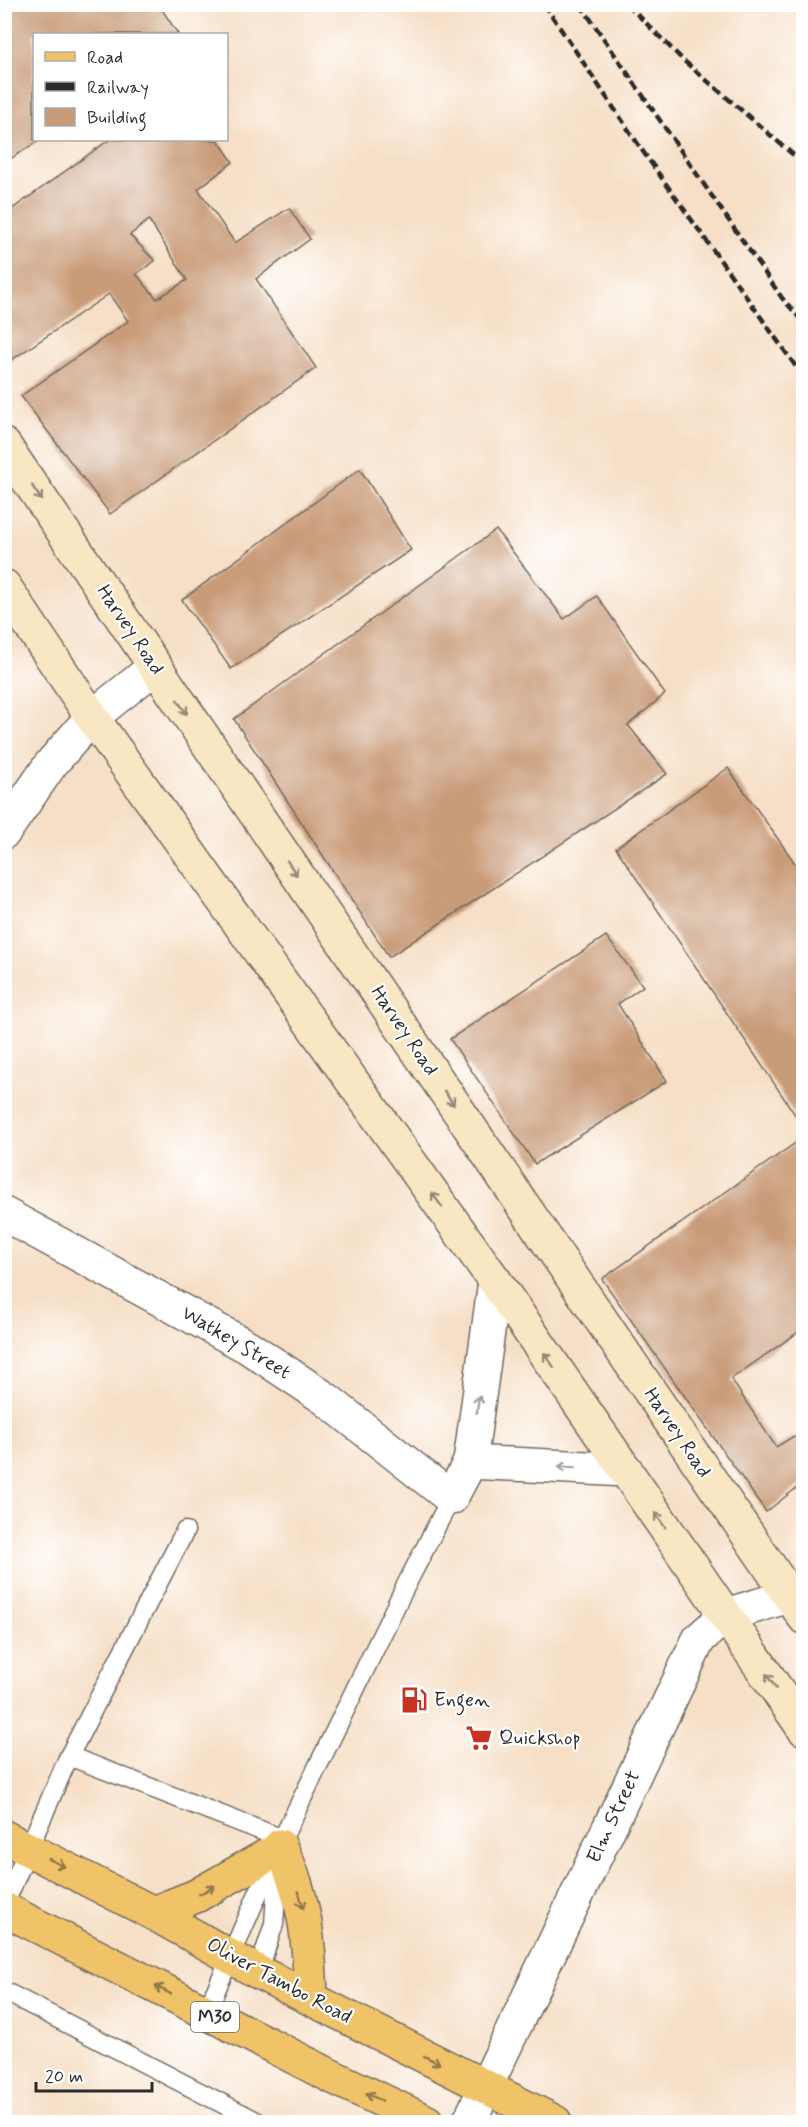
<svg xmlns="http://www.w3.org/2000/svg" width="808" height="2127" font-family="Mynerve,sans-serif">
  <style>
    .building { fill: #c99c79; fill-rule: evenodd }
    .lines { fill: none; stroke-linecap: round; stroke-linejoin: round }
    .lane-casing { stroke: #726a61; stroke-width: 21 }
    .street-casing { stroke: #726a61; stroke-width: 36 }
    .secondary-casing { stroke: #726a61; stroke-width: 36 }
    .primary-casing { stroke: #726a61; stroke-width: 36 }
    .lane { stroke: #fff; stroke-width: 18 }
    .street { stroke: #fff; stroke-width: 33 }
    .secondary { stroke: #f9e7c3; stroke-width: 33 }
    .primary { stroke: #f1c369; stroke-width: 33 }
    .rail { stroke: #2b2b2b; stroke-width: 4.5; stroke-dasharray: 9 4.5; stroke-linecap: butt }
    .oneway { stroke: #928977 }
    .oneway2 { stroke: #a0a0a0 }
    .oneway3 { stroke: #8e774a }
    .labels { text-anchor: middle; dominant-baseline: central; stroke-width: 4.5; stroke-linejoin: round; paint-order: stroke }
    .shield { fill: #fff; stroke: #6b6b6b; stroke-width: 1.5 }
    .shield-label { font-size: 18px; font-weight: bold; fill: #2b2b2b }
    .street-label { font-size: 20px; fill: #2b2b2b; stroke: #fff }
    .poi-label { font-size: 20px; fill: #2b2b2b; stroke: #fff; text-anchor: start }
  </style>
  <rect width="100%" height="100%" fill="#fff"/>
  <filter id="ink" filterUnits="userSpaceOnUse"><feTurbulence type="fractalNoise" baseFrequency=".0167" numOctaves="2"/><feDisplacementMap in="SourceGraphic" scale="12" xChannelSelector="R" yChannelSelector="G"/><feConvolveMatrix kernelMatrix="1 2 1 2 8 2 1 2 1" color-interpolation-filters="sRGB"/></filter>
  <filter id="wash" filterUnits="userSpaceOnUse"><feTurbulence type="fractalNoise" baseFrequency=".008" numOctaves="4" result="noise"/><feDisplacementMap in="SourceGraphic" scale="24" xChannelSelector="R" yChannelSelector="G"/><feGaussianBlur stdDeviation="1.35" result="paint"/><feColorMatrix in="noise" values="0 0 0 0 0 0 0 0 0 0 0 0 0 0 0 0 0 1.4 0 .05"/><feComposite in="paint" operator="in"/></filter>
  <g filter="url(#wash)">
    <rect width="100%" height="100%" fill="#f6dfc6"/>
    <g id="blocks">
      <!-- building -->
      <g class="building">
        <path d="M4,5h155l19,29h-144v106h6l-36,23z"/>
        <path d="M109,140h109l15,22 -35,27 37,54 54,-35 21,31 -54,40 60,89 -206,146 -89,-118 107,-75 -19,-27 -105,71v-150zM149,220l38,60 -30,19 -21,-25 19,-13 -25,-26z"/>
        <path d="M360,469l51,81 -180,119 -49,-69z"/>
        <path d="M496,530l68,89 33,-23 68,98 -37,31 39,49 -278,183 -155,-238z"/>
        <path d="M728,768l76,108v252l-188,-280z"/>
        <path d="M606,936l37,50 -25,18 49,77 -132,83 -85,-125z"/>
        <path d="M804,1137v191l-73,51 45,68 18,-11 10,15v31l-38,30 -164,-233z"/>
      </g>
    </g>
  </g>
  <g filter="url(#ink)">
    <use href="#blocks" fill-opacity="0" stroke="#726a61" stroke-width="1.5"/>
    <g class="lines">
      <!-- lane casing -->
      <g class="lane-casing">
        <g id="lane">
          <path d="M69,1756l214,83"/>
          <path d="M4,1905l65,-149 116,-225"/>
          <path d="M258,1972l16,-48 3,-43 -1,-22"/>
          <path d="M4,1991l254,131"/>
          <path d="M206,2013l71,-163 127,-261 47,-91"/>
        </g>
      </g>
      <!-- street casing -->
      <g class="street-casing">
        <g id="street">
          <path d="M4,832l47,-68 41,-47 63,-50"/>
          <path d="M4,1214l244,133 78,52 125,99 19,-36 25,-181"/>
          <path d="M470,1462l156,8"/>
          <path d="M469,2122l230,-483 27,-24 63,-19"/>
        </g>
      </g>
      <!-- secondary casing -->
      <g class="secondary-casing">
        <g id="secondary">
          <path d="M4,445l800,1172"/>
          <path d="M4,586l88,131 403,564 309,448"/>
        </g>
      </g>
      <!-- primary casing -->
      <g class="primary-casing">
        <g id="primary">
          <path d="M4,1837l149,76 105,59 297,150"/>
          <path d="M280,1846c26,52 29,95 31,152"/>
          <path d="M4,1909l327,167 96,46"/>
          <path d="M153,1913l43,-17 81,-46"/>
        </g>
      </g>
      <!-- lane -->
      <use href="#lane" class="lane"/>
      <!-- street -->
      <use href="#street" class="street"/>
      <!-- secondary -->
      <use href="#secondary" class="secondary"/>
      <!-- primary -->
      <use href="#primary" class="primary"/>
      <!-- rail -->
      <g class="rail">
        <path d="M544,4l100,149 160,225"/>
        <path d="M580,4l202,294 22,25"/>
        <path d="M627,4l56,56 121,104"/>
      </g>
    </g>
    <!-- one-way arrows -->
    <defs><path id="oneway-shaft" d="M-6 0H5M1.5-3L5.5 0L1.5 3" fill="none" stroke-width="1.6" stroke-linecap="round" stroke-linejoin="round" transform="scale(1.5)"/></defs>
    <g class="oneway">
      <use href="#oneway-shaft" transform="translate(37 493) rotate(56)"/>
      <use href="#oneway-shaft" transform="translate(182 707) rotate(56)"/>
      <use href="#oneway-shaft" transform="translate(292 868) rotate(56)"/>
      <use href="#oneway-shaft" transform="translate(449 1098) rotate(56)"/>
      <use href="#oneway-shaft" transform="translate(437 1200) rotate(-126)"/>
      <use href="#oneway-shaft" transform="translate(549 1360) rotate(-125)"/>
      <use href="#oneway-shaft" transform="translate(660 1520) rotate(-125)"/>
      <use href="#oneway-shaft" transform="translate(771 1681) rotate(-124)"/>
    </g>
    <g class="oneway2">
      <use href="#oneway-shaft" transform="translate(478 1404) rotate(-82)"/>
      <use href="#oneway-shaft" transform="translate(567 1467) rotate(-177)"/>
    </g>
    <g class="oneway3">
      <use href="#oneway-shaft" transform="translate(57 1863) rotate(27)"/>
      <use href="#oneway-shaft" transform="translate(207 1890) rotate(-29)"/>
      <use href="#oneway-shaft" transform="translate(301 1900) rotate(75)"/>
      <use href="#oneway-shaft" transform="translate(163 1990) rotate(-153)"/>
      <use href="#oneway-shaft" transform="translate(432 2060) rotate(27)"/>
      <use href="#oneway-shaft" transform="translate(374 2097) rotate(-154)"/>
    </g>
  </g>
  <!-- icons -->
  <defs>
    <g id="fuel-bare" transform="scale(2.07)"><path d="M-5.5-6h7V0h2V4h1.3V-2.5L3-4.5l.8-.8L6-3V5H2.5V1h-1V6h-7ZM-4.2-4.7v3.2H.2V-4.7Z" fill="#c8321e" stroke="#fff" stroke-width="2.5" paint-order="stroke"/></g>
    <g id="supermarket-bare" transform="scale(2.07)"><path d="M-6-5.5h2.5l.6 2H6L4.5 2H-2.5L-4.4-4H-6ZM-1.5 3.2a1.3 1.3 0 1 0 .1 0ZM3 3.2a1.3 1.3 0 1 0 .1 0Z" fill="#c8321e" stroke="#fff" stroke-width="2.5" paint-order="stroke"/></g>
  </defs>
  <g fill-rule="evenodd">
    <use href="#fuel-bare" x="414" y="1700"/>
    <use href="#supermarket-bare" x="479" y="1738"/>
  </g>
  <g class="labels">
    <!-- shield labels -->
    <rect class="shield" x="191" y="2002" width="48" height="30" rx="4.5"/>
    <g class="shield-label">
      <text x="215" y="2017">M30</text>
    </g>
    <!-- street labels -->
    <g class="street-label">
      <text transform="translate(130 630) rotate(56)">Harvey Road</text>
      <text transform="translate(404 1031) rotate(56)">Harvey Road</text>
      <text transform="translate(236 1343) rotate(31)">Watkey Street</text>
      <text transform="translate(677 1433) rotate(56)">Harvey Road</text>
      <text transform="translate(614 1817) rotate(-65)">Elm Street</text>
      <text transform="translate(279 1981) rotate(28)">Oliver Tambo Road</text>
    </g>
    <!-- poi labels -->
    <g class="poi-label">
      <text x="434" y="1700">Engen</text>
      <text x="499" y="1738">Quickshop</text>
    </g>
  </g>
  <!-- margin -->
  <rect width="808" height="2127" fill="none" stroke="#fff" stroke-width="24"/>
  <!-- legend -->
  <rect x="33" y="33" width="195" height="108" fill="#ffffff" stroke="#aaaaaa" stroke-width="1.5"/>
  <rect x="45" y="52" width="30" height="9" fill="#f1c369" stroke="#aaaaaa" stroke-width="1.5"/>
  <text x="87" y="63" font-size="18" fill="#2b2b2b">Road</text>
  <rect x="45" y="82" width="30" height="9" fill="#2b2b2b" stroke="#aaaaaa" stroke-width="1.5"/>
  <text x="87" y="93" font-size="18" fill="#2b2b2b">Railway</text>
  <rect x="45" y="108" width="30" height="18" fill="#c99c79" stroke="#aaaaaa" stroke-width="1.5"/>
  <text x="87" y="123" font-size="18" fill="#2b2b2b">Building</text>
  <!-- scale -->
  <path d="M36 2082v9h116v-9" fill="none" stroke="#2b2b2b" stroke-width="3"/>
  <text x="45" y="2082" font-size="18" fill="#2b2b2b" stroke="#ffffff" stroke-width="4.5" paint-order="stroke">20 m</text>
</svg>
